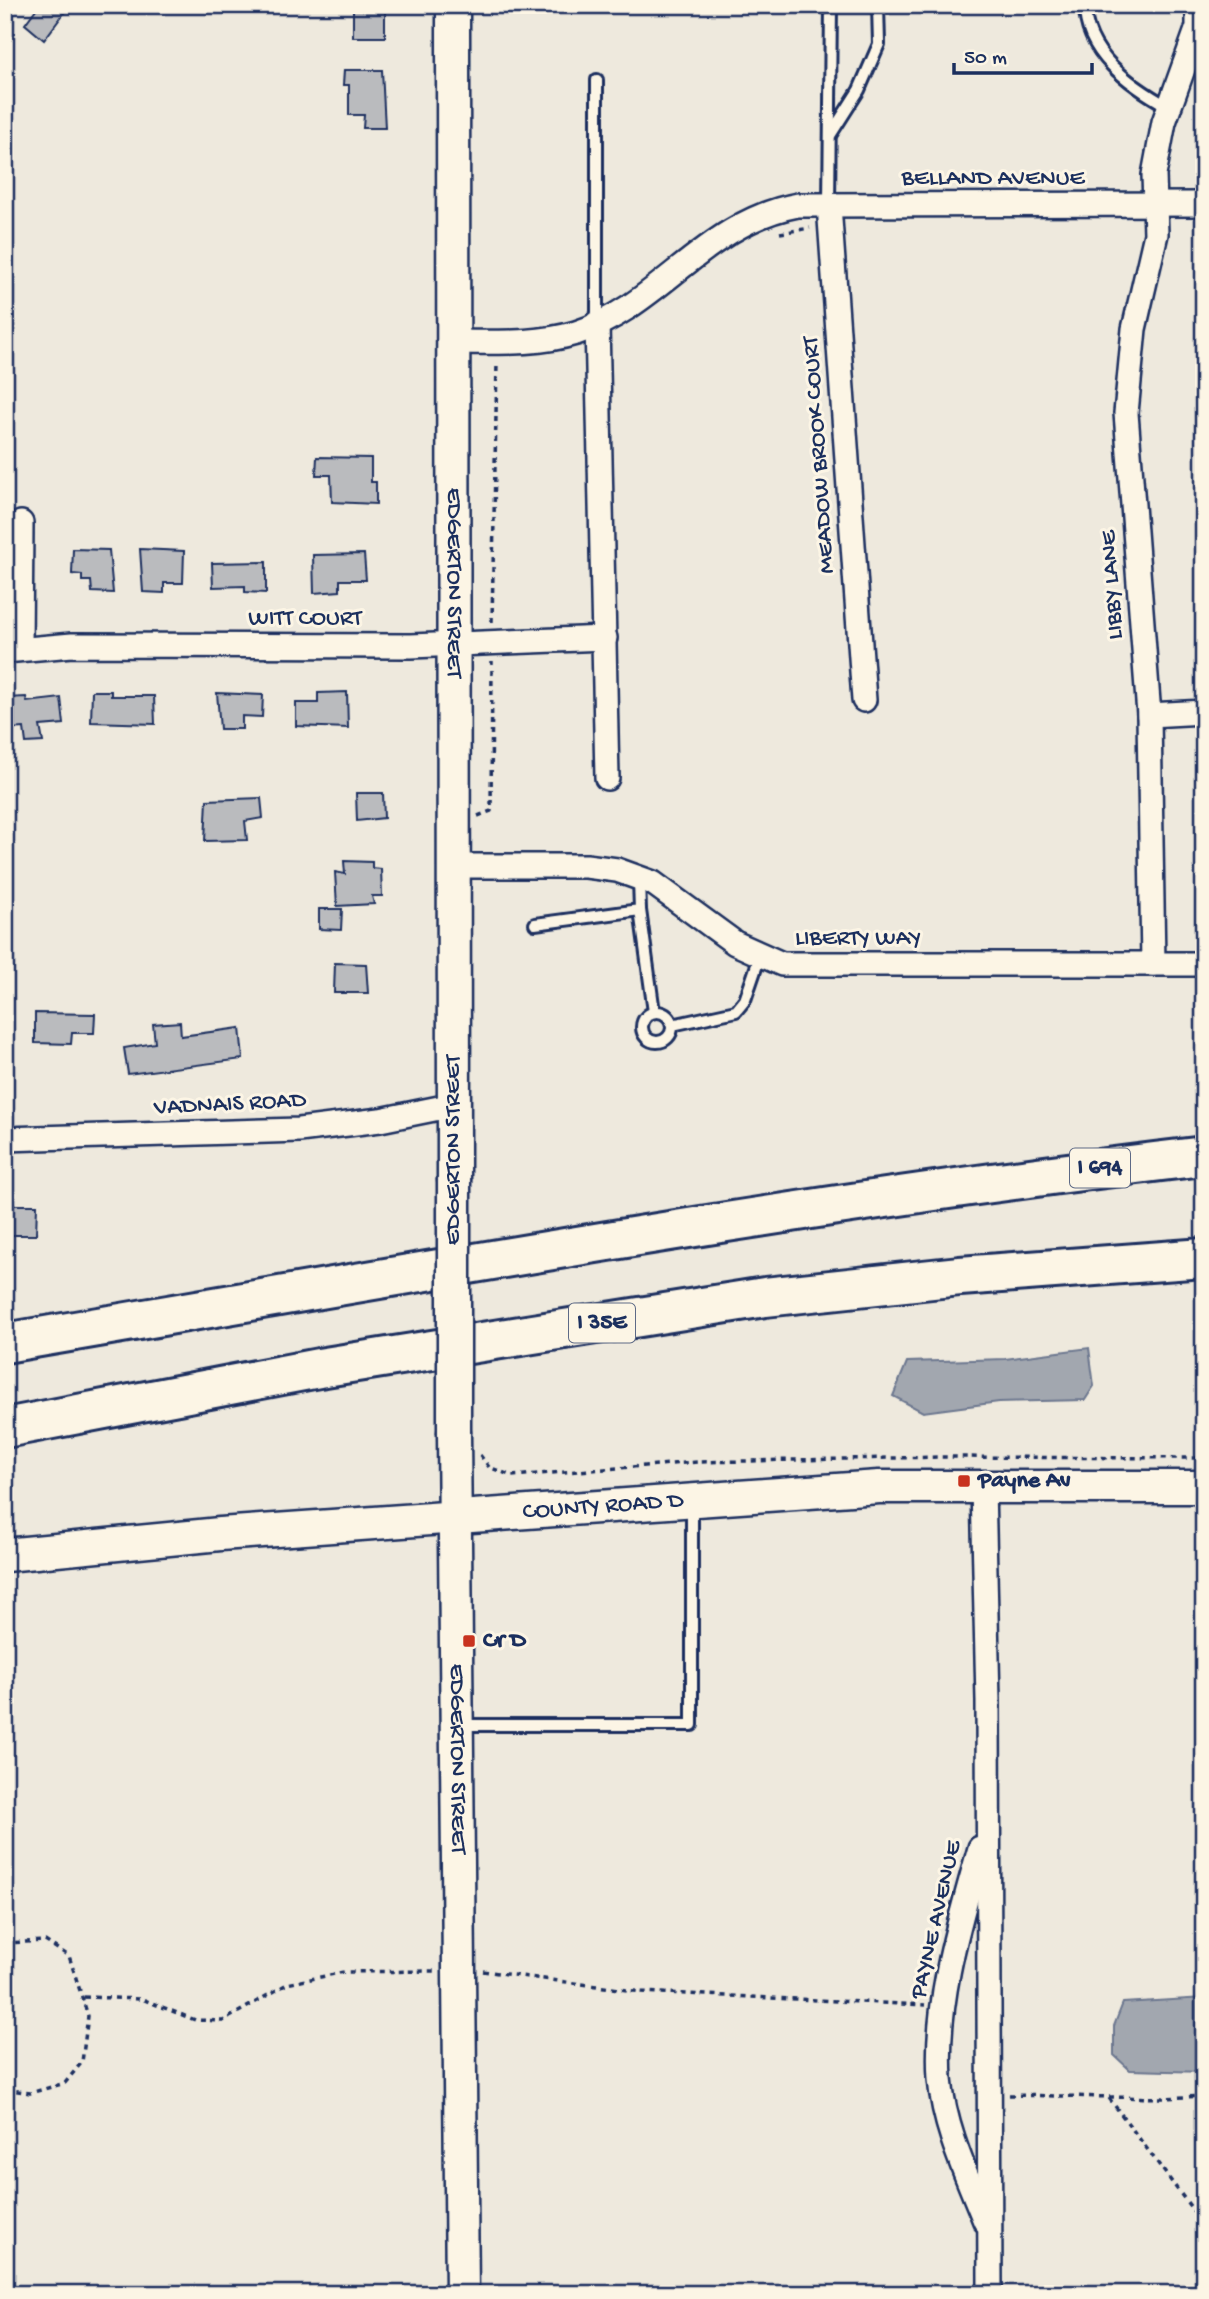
<svg xmlns="http://www.w3.org/2000/svg" width="1209" height="2299" font-family="'Gochi Hand',sans-serif">
  <style>
    .water { fill: #a2a7af; stroke: #6c778f; stroke-width: 2 }
    .building { fill: #babbbe; stroke: #1b2f5e; stroke-width: 2 }
    .lines { fill: none; stroke-linecap: round; stroke-linejoin: round }
    .lane-casing { stroke: #1b2f5e; stroke-width: 16 }
    .street-casing { stroke: #1b2f5e; stroke-width: 28 }
    .secondary-casing { stroke: #1b2f5e; stroke-width: 37 }
    .highway-casing { stroke: #1b2f5e; stroke-width: 44 }
    .path { stroke: #1b2f5e; stroke-width: 3.5; stroke-dasharray: 5 5; stroke-linecap: butt }
    .lane { stroke: #fcf5e5; stroke-width: 10 }
    .street { stroke: #fcf5e5; stroke-width: 23 }
    .secondary { stroke: #fcf5e5; stroke-width: 32 }
    .highway { stroke: #fcf5e5; stroke-width: 38 }
    .secondary-bridge-casing { stroke: #1b2f5e; stroke-width: 37; stroke-linecap: butt }
    .secondary-bridge { stroke: #fcf5e5; stroke-width: 32 }
    .poi-dot { fill: #c8321e; stroke: #fcf5e5; stroke-width: 2.5 }
    .labels { text-anchor: middle; dominant-baseline: central; stroke-width: 6; stroke-linejoin: round; paint-order: stroke }
    .shield { fill: #fcf5e5; stroke: #5e6a86; stroke-width: 2 }
    .shield-label { font-size: 23px; font-weight: bold; fill: #1b2f5e }
    .street-label { font-size: 24px; fill: #1b2f5e; stroke: #fcf5e5 }
    .poi-label { font-size: 24px; font-weight: bold; fill: #1b2f5e; stroke: #fcf5e5; text-anchor: start }
  </style>
  <rect width="100%" height="100%" fill="#eee9dd"/>
  <filter id="ink" filterUnits="userSpaceOnUse"><feTurbulence type="fractalNoise" baseFrequency=".0143" numOctaves="2"/><feDisplacementMap in="SourceGraphic" scale="14" xChannelSelector="R" yChannelSelector="G"/><feConvolveMatrix kernelMatrix="1 2 1 2 8 2 1 2 1" color-interpolation-filters="sRGB"/></filter>
  <g filter="url(#ink)">
    <!-- water -->
    <g class="water">
      <path d="M1089,1348l5,38 -9,14 -86,2 -76,10 -30,-16 14,-34 98,-3z"/>
      <path d="M1204,1998v74l-74,-2 -16,-15v-29l9,-23z"/>
    </g>
    <!-- building -->
    <g class="building">
      <path d="M39,5h31l-26,35 -19,-16z"/>
      <path d="M359,5h22l4,3v29h-32v-28l6,-1z"/>
      <path d="M344,70h38l3,58h-22l1,-13h-15v-30h-6z"/>
      <path d="M317,457l54,1v24h5v22l-44,-2 -1,-27h-15z"/>
      <path d="M73,549l36,1 4,43 -21,-1 -1,-11h-9v-6l-10,-1z"/>
      <path d="M140,549l44,2 -1,32h-19v10l-21,-1z"/>
      <path d="M364,554l2,26h-26v11l-26,2 -1,-38z"/>
      <path d="M266,562v31l-21,-1v-6l-32,1 -1,-24z"/>
      <path d="M92,691h19v5h43l1,28 -64,-2z"/>
      <path d="M347,692l1,36 -52,-2v-23h22v-10z"/>
      <path d="M217,693l46,2 -1,22 -20,-1v13h-22z"/>
      <path d="M26,697l1,5 34,-4 3,26 -24,2 3,16 -17,1 -2,-15 -15,1 -3,-31z"/>
      <path d="M356,793h27l1,25 -27,3z"/>
      <path d="M261,798l2,20 -18,3 2,19 -42,1 2,-41z"/>
      <path d="M344,861l28,1v6l9,1 1,27h-10l2,8 -37,2 -2,-34 10,2z"/>
      <path d="M319,909h23l-1,21 -22,-1z"/>
      <path d="M335,963l31,1 2,29h-34z"/>
      <path d="M35,1013l60,1 -1,19h-22l-1,11 -36,-1z"/>
      <path d="M180,1022l1,14 59,-8 3,31 -115,15 -4,-26 31,-5 -2,-19z"/>
      <path d="M8,1205h29l-1,30h-27z"/>
    </g>
    <g class="lines">
      <!-- lane casing -->
      <g class="lane-casing">
        <g id="lane">
          <path d="M1085,5c-1,48 46,81 84,102"/>
          <path d="M597,80v243"/>
          <path d="M831,134l28,-44 20,-46 -1,-39"/>
          <path d="M829,205l2,-200"/>
          <path d="M640,910l14,102"/>
          <path d="M535,924l105,-14 -1,-31"/>
          <circle cx="657" cy="1027" r="15"/>
          <path d="M672,1025l64,-14 9,-11 15,-44"/>
          <path d="M459,1725h233v-220"/>
        </g>
      </g>
      <!-- street casing -->
      <g class="street-casing">
        <g id="street">
          <path d="M829,205l35,495"/>
          <path d="M597,323l10,455"/>
          <path d="M453,342c42,0 83,3 123,-9 84,-27 129,-111 222,-128l406,-1"/>
          <path d="M20,648l1,-125"/>
          <path d="M5,651l67,-6 339,1 194,-8"/>
          <path d="M1149,715l55,-3"/>
          <path d="M454,866h132l31,4 36,13 82,60 47,21h422"/>
          <path d="M1153,964l-4,-249 -23,-302 8,-84 22,-95 -2,-59 10,-53 34,-95v-22"/>
          <path d="M5,1139l294,-9 81,-10 74,-15"/>
          <path d="M983,1487l5,214 2,593"/>
          <path d="M980,1848c-21,75 -45,152 -40,231 4,49 27,97 45,142"/>
        </g>
      </g>
      <!-- secondary casing -->
      <g class="secondary-casing">
        <g id="secondary">
          <path id="s1" d="M453,5l1,1174"/>
          <path id="s2" d="M454,1433l8,861"/>
          <path id="s3" d="M5,1555l215,-21 659,-47h325"/>
        </g>
      </g>
      <!-- highway casing -->
      <g class="highway-casing">
        <g id="highway">
          <path d="M5,1343c399,-68 797,-140 1199,-187"/>
          <path d="M5,1428l314,-60 446,-71 195,-21 244,-18"/>
        </g>
      </g>
      <!-- path -->
      <g class="path">
        <path d="M780,233l30,-5"/>
        <path d="M492,622l5,-260"/>
        <path d="M478,816l13,-5 1,-150"/>
        <path d="M480,1455l9,12 23,9 186,-14 242,-5 264,1"/>
        <path d="M5,1943l40,-2 24,15 19,60 -6,46 -17,21 -35,10 -25,-4"/>
        <path d="M483,1971l159,21 283,13"/>
        <path d="M84,1997l58,2 53,21 28,1 64,-37 57,-12 90,-1"/>
        <path d="M1009,2095l154,3 41,-2"/>
        <path d="M1109,2098l95,127"/>
      </g>
      <!-- lane -->
      <use href="#lane" class="lane"/>
      <!-- street -->
      <use href="#street" class="street"/>
      <!-- secondary -->
      <use href="#secondary" class="secondary"/>
      <!-- highway -->
      <use href="#highway" class="highway"/>
      <!-- secondary-bridge casing -->
      <g class="secondary-bridge-casing">
        <path id="secondary-bridge" d="M454,1179v254"/>
      </g>
      <!-- secondary-bridge -->
      <use href="#secondary-bridge" class="secondary-bridge"/>
    </g>
  </g>
  <!-- markers -->
  <g class="poi-dot">
    <rect x="957" y="1474" width="14" height="14" rx="3.5"/>
    <rect x="462" y="1634" width="14" height="14" rx="3.5"/>
  </g>
  <g class="labels">
    <!-- shield labels -->
    <g class="shield">
      <rect x="1070" y="1148.5" width="60" height="39" rx="5"/>
      <rect x="569" y="1303.5" width="66" height="39" rx="5"/>
    </g>
    <g class="shield-label">
      <text x="1100" y="1168">I 694</text>
      <text x="602" y="1323">I 35E</text>
    </g>
    <!-- street labels -->
    <g class="street-label">
      <text x="993" y="179">BELLAND AVENUE</text>
      <text transform="translate(820 455) rotate(-94)">MEADOW BROOK COURT</text>
      <text stroke="none"><textPath href="#s1" startOffset="578">EDGERTON STREET</textPath></text>
      <text transform="translate(1113 585) rotate(-94)">LIBBY LANE</text>
      <text x="305" y="619">WITT COURT</text>
      <text x="858" y="939">LIBERTY WAY</text>
      <text transform="translate(230 1105) rotate(-3)">VADNAIS ROAD</text>
      <text transform="translate(454 1150) rotate(-90)">EDGERTON STREET</text>
      <text stroke="none"><textPath href="#s3" startOffset="600">COUNTY ROAD D</textPath></text>
      <text stroke="none"><textPath href="#s2" startOffset="326">EDGERTON STREET</textPath></text>
      <text transform="translate(937 1920) rotate(-77)">PAYNE AVENUE</text>
    </g>
    <!-- poi labels -->
    <g class="poi-label">
      <text x="978" y="1481">Payne Av</text>
      <text x="483" y="1641">Cr D</text>
    </g>
  </g>
  <!-- margin -->
  <rect width="1209" height="2299" fill="none" stroke="#fcf5e5" stroke-width="28"/>
  <rect x="14" y="14" width="1181" height="2271" fill="none" stroke="#1b2f5e" stroke-width="2.5" filter="url(#ink)"/>
  <!-- scale -->
  <path d="M954 63v10h138v-10" fill="none" stroke="#1b2f5e" stroke-width="3.5"/>
  <text x="964" y="63" font-size="21" fill="#1b2f5e" stroke="#fcf5e5" stroke-width="5" paint-order="stroke">50 m</text>
</svg>
